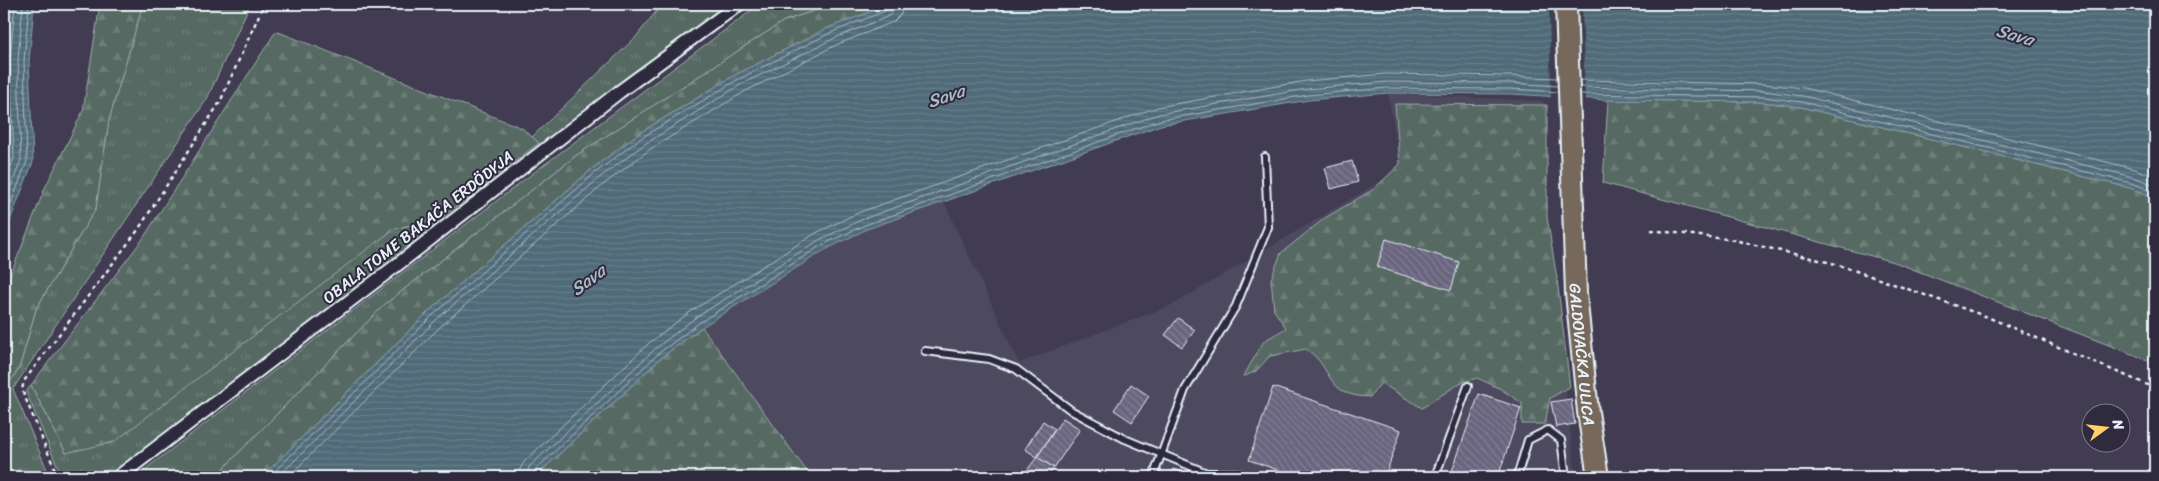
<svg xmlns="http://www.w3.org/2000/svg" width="2159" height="481" font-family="Sriracha,sans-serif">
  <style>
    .built { fill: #4d485f }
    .grass { fill: url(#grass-tufts); stroke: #9fadad }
    .forest { fill: url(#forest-firs); stroke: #9fadad }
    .water { fill: url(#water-rules); stroke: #8da0ab }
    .pier { fill: #413c51 }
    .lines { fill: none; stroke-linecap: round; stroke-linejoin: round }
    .shore { stroke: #abbbc5; stroke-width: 1 }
    .building { fill: url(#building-back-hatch); stroke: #e8f1f8 }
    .service-casing { stroke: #e8f1f8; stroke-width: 10 }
    .minor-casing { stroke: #e8f1f8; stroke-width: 16 }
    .primary-casing { stroke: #e8f1f8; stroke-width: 24 }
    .path { stroke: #e8f1f8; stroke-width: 2.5; stroke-dasharray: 4 4; stroke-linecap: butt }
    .service { stroke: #2f2a3d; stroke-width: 6 }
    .minor { stroke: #2f2a3d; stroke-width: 12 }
    .primary { stroke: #76695c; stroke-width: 20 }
    .labels { text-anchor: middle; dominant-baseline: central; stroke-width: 4; stroke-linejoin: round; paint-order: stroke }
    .street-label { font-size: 16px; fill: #e8f1f8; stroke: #2f2a3d }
    .water-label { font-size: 18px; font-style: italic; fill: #abbbc5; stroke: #2f2a3d }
  </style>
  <defs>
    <pattern id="grass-tufts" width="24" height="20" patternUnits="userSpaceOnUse" patternTransform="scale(1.25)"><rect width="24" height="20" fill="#566962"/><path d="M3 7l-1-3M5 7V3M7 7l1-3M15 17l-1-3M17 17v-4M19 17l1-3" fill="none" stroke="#6e7f79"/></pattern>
    <pattern id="forest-firs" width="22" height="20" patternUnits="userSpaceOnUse" patternTransform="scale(1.25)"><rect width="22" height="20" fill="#566962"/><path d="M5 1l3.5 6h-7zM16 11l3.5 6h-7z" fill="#6e7f79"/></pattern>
    <pattern id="water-rules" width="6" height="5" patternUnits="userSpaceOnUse" patternTransform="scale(1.25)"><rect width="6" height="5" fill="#506a78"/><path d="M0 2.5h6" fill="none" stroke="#69808c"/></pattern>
    <pattern id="building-back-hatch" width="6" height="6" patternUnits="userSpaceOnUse" patternTransform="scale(1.25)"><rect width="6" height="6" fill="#6a657f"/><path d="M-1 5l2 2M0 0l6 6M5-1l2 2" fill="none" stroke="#7f7c92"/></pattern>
  </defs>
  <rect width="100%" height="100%" fill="#413c51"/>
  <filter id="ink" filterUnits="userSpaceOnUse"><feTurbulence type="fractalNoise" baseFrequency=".02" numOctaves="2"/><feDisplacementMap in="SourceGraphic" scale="10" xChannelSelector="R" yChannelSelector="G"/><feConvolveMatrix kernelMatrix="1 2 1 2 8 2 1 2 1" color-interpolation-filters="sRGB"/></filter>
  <g filter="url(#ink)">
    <!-- built -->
    <path class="built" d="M1388,93l155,8 4,134 29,242h-765l-109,-150 123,-77 42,-21 77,-27 75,161 155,-59 227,-135z"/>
    <!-- grass -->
    <g class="grass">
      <path d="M143,4h107l-43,95 -194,290 37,88h-46v-87l15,-21 17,-60 60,-101 13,-88z"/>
      <path d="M662,4h73l-622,473h-51l-36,-85 5,-7 35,68 328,-224 48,-12 96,-74 -6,-6 104,-100z"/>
      <path d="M760,4h74l-50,17 -207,134 -193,150 -169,172h-80l406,-310z"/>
    </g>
    <!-- forest -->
    <g class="forest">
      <path d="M100,4h43l-34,116 -13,88 -60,101 -17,60 -15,21v-99l41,-103 38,-77z"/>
      <path d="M834,4h57l-63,24 -93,47 -97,59 -46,35 -164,143 -166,165h-47l169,-172 193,-150 207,-134z"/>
      <path d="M276,31l246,97 17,15 -97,74 -48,12 -280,213 -48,11 -35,-68 111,-145z"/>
      <path d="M1608,100l155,2 38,5 329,81 25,9v166l-258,-100 -294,-80z"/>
      <path d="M1395,104l152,1v112l10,62 13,108 -20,11 -5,26h-23v-21l-23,-15 -22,-10 -17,5 -38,25 -41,-25 -11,14c-47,-1 -35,-29 -64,-48l-36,7 -14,15 -13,6 21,-36 22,-13 -12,-18 -3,-31 10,-26 44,-35 49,-29 26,-25z"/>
      <path d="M702,327l109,150h-276l127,-120z"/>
    </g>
    <!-- water -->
    <g class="water">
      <path d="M4,4h30l-5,57 4,101 -29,74z"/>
      <path d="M891,4h1264v193l-25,-9 -329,-81 -38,-5 -155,-2 -96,-6 -124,-1 -79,7 -148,25 -294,104 -42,21 -123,77 -40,30 -127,120h-273l166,-165 164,-143 46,-35 97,-59 93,-47z"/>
    </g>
    <!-- pier -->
    <path class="pier" d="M1549,4h33l3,97 -34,-2z"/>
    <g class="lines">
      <!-- shore -->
      <g class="shore">
        <path d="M1580,80l183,4 41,4 331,81 20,8"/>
        <path d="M1580,87l183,4 40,5 330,81 22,8"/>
        <path d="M1580,94l183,3 39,5 329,81 24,9"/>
        <path d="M4,184l10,-26 -4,-98 5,-56"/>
        <path d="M4,205l17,-45 -3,-100 5,-56"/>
        <path d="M4,222l23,-61 -3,-100 5,-57"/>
        <path d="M269,477l163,-161 163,-143 46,-35 96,-58 93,-47 55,-22 4,-7"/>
        <path d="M278,477l158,-157 163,-142 46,-34 95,-59 93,-46 56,-23 5,-6 1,-6"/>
        <path d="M288,477l153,-151 163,-142 45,-34 95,-58 92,-47 57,-23 8,-8 2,-10"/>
        <path d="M518,477l2,-8 4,-7 125,-119 41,-31 126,-79 44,-21 298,-105 148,-26 80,-7 126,2 45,2"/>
        <path d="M526,477l3,-10 126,-118 40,-31 124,-78 44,-21 296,-105 148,-25 80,-7 125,1 46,3"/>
        <path d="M532,477l2,-6 125,-118 40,-30 123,-78 43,-20 295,-105 148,-25 79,-7 125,1 46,3"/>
      </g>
    </g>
    <!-- building -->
    <g class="building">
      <path d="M1352,161l6,21 -27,7 -6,-21z"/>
      <path d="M1386,239l73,23 -8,28 -74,-23z"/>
      <path d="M1178,318l17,12 -13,17 -17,-12z"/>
      <path d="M1131,384l18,12 -17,26 -18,-12z"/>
      <path d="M1273,387l128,43 -16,47h-87l-49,-17z"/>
      <path d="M1479,394l42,14 -23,69h-48z"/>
      <path d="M1571,399l4,25 -19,3 -5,-25z"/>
      <path d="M1063,418l17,11 -26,39 -17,-11z"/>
      <path d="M1043,421l12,8 -18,28 -12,-8z"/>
      <path d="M1037,457l17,11 -7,9h-25z"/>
      <path d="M1173,469l24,8h-27z"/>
    </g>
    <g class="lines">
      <!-- service casing -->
      <g class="service-casing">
        <g id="service">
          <path d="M925,351l64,8 27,10 56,42 53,28 82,34h29l12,4"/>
          <path d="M1153,477l32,-87 51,-84 32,-79 -3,-70"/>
          <path d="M1435,477l33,-91"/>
          <path d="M1517,477l11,-37 20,-10 13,10 5,37"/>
        </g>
      </g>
      <!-- minor casing -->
      <g class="minor-casing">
        <path id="minor" d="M118,477l275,-209 226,-176 120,-88"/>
      </g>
      <!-- primary casing -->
      <g class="primary-casing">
        <g id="primary">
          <path id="s1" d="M1566,4l10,289 12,119 10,65"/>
        </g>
      </g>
      <!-- path -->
      <g class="path">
        <path d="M1651,230l83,10 102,24 149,52 170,72"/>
        <path d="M58,477l-36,-87 2,-9 114,-151 82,-128 44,-98"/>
      </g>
      <!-- service -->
      <use href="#service" class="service"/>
      <!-- minor -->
      <use href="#minor" class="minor"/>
      <!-- primary -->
      <use href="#primary" class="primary"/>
    </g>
  </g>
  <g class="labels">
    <!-- street labels -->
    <g class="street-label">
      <text transform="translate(418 227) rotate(-38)">OBALA TOME BAKAČA ERDÖDYJA</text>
      <text stroke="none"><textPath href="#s1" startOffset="351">GALDOVAČKA ULICA</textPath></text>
    </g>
    <!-- water labels -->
    <g class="water-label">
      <text transform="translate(2015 35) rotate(16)">Sava</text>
      <text transform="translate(946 96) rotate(-19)">Sava</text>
      <text transform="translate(588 280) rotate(-37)">Sava</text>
    </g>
  </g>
  <!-- margin -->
  <rect width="2159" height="481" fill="none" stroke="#2f2a3d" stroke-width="20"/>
  <rect x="10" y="10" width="2139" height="461" fill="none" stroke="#e8f1f8" stroke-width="2" filter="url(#ink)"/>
  <!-- north arrow -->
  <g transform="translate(2106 428) rotate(75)"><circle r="24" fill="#2f2a3d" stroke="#797a88"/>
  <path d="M0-4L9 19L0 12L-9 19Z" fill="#ffd166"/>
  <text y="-8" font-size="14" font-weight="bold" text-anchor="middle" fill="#e8f1f8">N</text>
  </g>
</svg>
